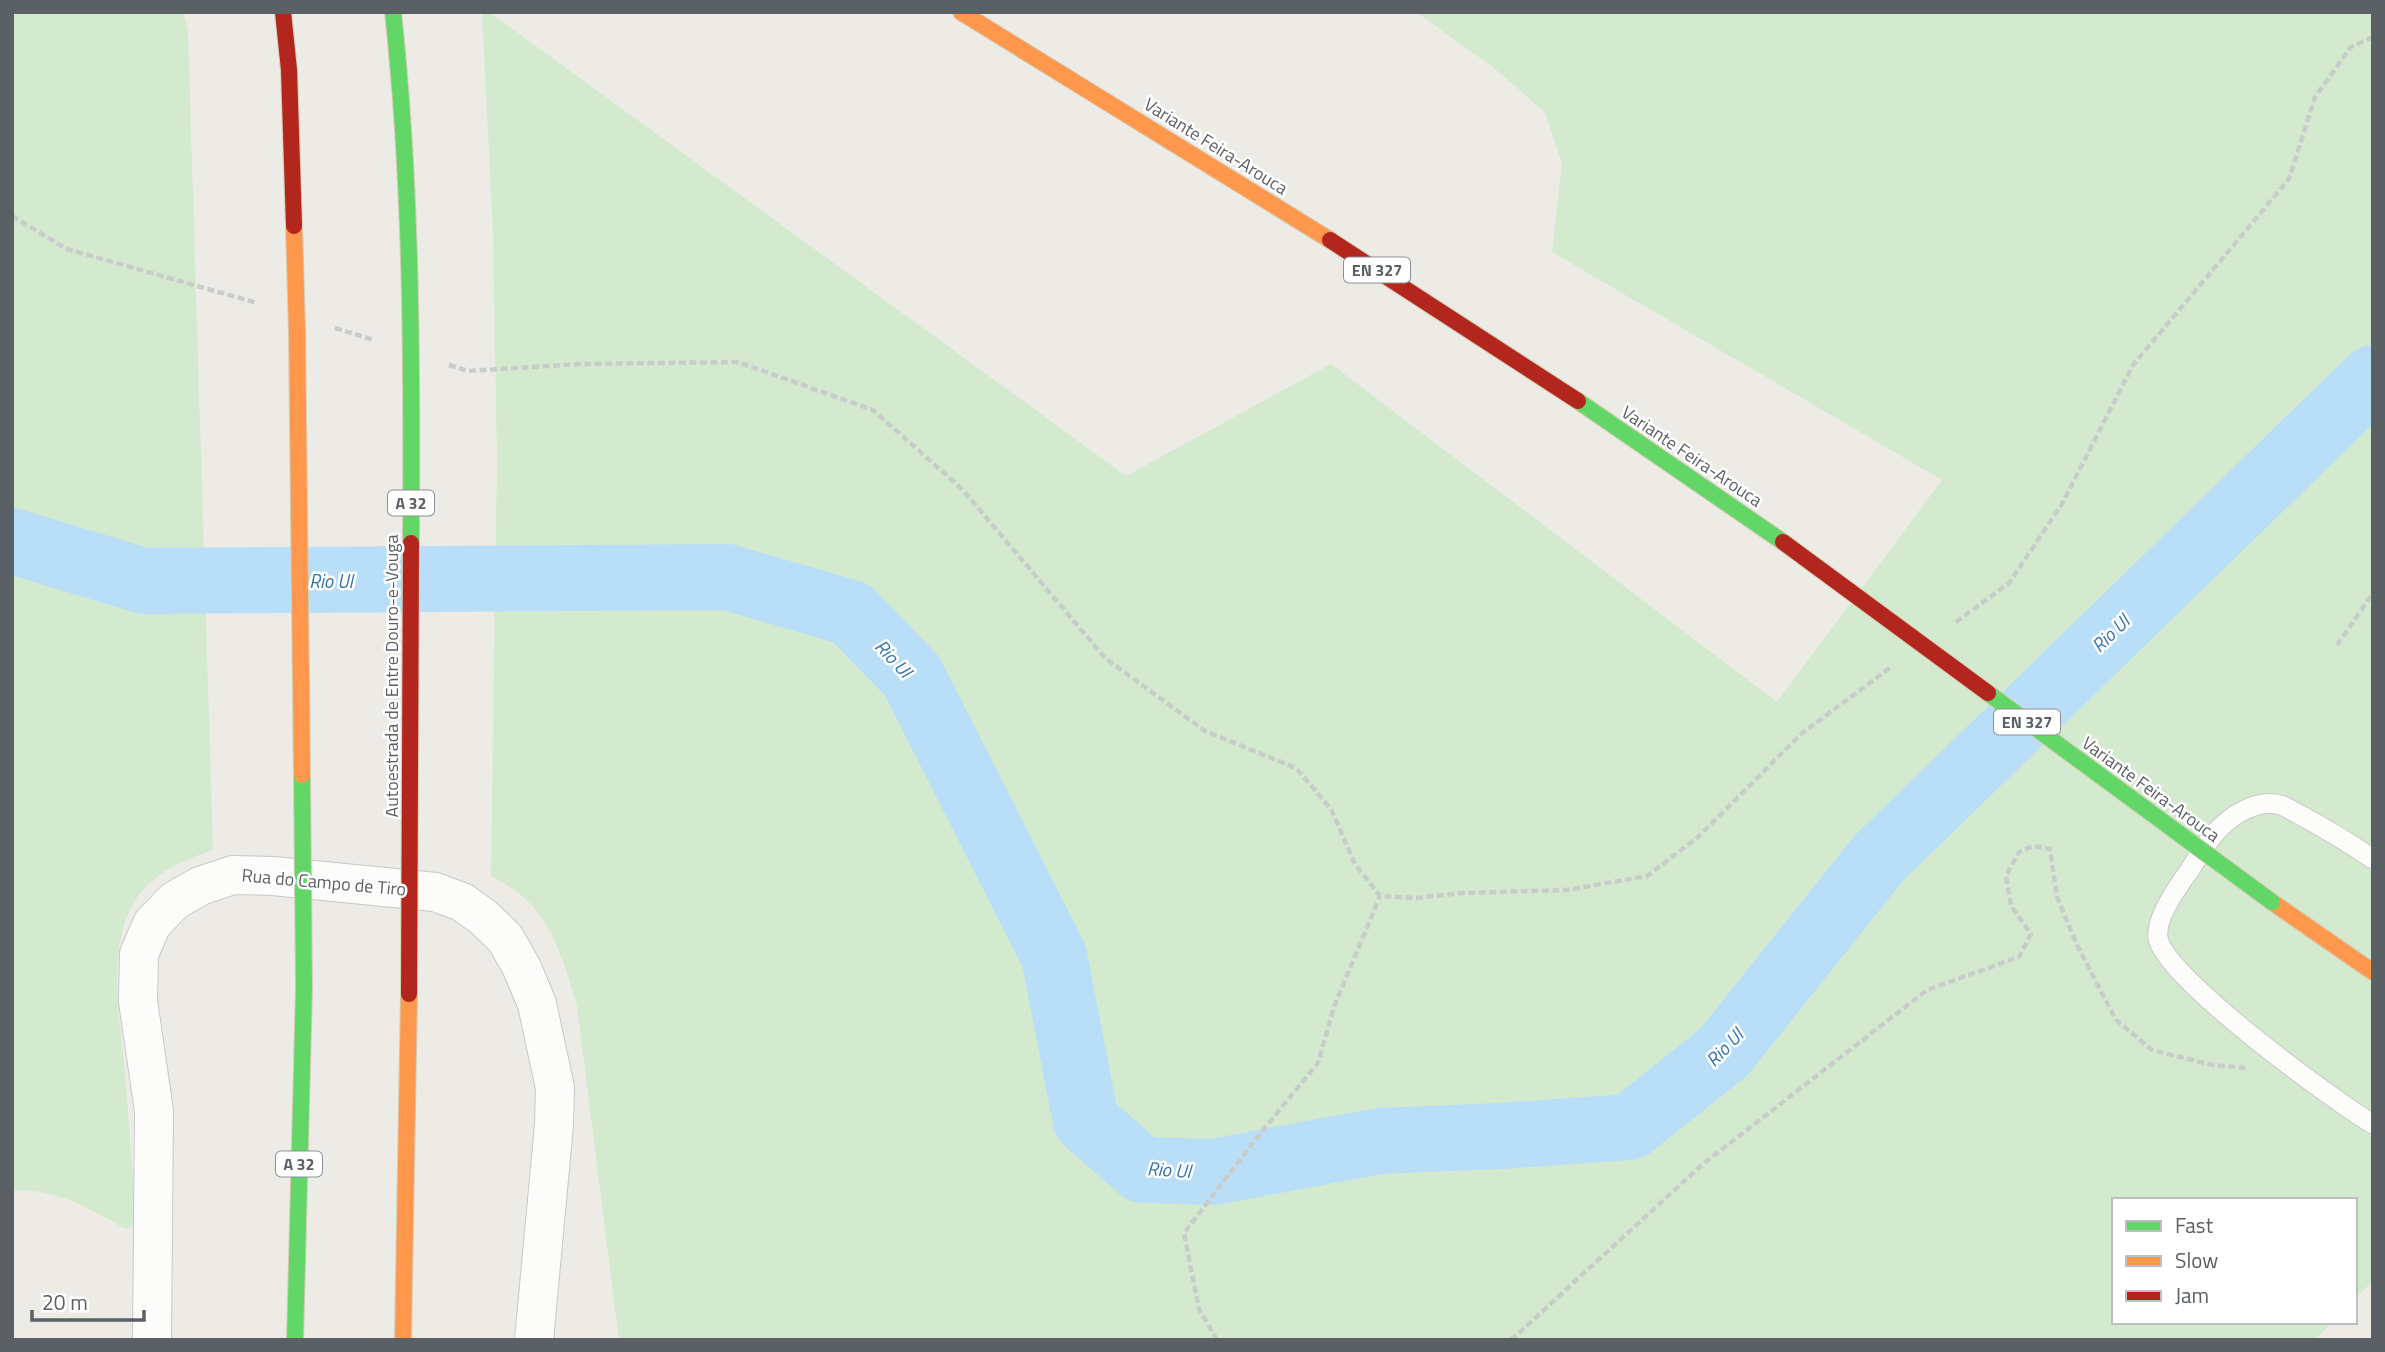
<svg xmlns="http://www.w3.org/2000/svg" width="2385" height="1352" font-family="'Titillium Web',sans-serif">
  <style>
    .green { fill: #d3eacf }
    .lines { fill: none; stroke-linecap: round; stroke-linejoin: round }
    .river { stroke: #b9dff8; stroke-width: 66 }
    .lane-casing { stroke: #c8c8c7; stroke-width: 21 }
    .street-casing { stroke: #c8c8c7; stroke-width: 40 }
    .fast-casing { stroke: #d5cbb2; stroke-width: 18 }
    .slow-casing { stroke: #d5cbb2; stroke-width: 18 }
    .jam-casing { stroke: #d5cbb2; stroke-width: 18 }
    .path { stroke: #c8cdca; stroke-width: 4.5; stroke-dasharray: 7 3.5; stroke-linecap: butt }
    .lane { stroke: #fcfcfb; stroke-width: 19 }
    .street { stroke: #fcfcfb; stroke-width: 38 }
    .fast { stroke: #63d668; stroke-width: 16 }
    .slow { stroke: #ff974d; stroke-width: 16 }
    .jam { stroke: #b3261e; stroke-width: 16 }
    .fast-bridge-casing { stroke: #d5cbb2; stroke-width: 18; stroke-linecap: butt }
    .slow-bridge-casing { stroke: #d5cbb2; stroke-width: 18; stroke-linecap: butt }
    .jam-bridge-casing { stroke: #d5cbb2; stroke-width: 18; stroke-linecap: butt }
    .fast-bridge { stroke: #63d668; stroke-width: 16 }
    .slow-bridge { stroke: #ff974d; stroke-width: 16 }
    .jam-bridge { stroke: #b3261e; stroke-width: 16 }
    .labels { text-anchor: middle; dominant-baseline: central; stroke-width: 5; stroke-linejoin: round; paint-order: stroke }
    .shield { fill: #fff; stroke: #8c9093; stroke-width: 2 }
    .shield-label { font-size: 16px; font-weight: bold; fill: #5b6065 }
    .street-label { font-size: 18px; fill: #5b6065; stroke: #fff }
    .water-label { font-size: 19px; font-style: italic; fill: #3575b0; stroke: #fff }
  </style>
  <rect width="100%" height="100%" fill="#ecebe6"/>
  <!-- green -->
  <g class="green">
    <path d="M12,12h171l5,20 25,818c-32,11 -64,24 -81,56 -26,48 -11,116 -7,168 4,48 7,96 11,144v5l-7,5h-5c-36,-20 -70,-41 -112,-37z"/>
    <path d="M482,12h7l637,464 205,-112 446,338 165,-222 -390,-228 10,-89 -17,-51 -51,-44 -78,-56h957v1269l-18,17v-98h-241v122h218l-17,18h-1696l-42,-334c-12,-40 -23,-84 -57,-112 -9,-7 -19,-13 -29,-18l6,-416 -4,-227z"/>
  </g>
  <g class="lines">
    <!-- river -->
    <path class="river" d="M12,541l132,40 583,-4 124,36 61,63 142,280 32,165 56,49 71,2 166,-31 121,-5 130,-9 94,-75 154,-193 495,-481"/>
    <!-- lane casing -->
    <g class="lane-casing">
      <path id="lane" d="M2373,859c-24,-16 -48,-31 -73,-44 -6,-3 -13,-8 -19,-10 -20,-6 -43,6 -58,20 -14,12 -24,31 -34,46 -11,15 -34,48 -31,67 6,39 176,163 215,186"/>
    </g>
    <!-- street casing -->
    <g class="street-casing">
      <path id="street" d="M152,1340l2,-229 -16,-110 1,-47 13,-30 22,-23 26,-15 33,-11 40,1 162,16 27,10 21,15 22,21 17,30 15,36 18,84 -1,37 -20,215"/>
    </g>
    <!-- fast casing -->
    <g class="fast-casing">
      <g id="fast">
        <path d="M1578,401l205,141"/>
        <path d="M295,1340l9,-352"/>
      </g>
    </g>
    <!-- slow casing -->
    <g class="slow-casing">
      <g id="slow">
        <path d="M961,12l369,228"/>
        <path d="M2272,902l101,70"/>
        <path d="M403,1340l6,-346"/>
      </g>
    </g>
    <!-- jam casing -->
    <g class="jam-casing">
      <path id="jam" d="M1330,240l248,161"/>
    </g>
    <!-- path -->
    <g class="path">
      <path d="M12,216l55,33 190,54"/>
      <path d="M335,328l39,12"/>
      <path d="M449,365l19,6 112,-7 158,-2 135,48 89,79 143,169 100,73 91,37 35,41 24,55 25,32 36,2 46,-5 105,-3 80,-14 50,-38 104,-104 90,-67"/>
      <path d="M1956,622l53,-39 53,-79 71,-139 156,-186 26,-82 36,-50 22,-10"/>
      <path d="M2337,645l36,-52"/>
      <path d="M1217,1340l-18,-31 -15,-76 79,-103 55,-67 16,-56 46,-111"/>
      <path d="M1511,1340l192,-176 224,-174 92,-33 12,-23 -20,-28 -5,-30 13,-24 14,-6 17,3 7,48 20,48 39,75 36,30 60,15 33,3"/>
    </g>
    <!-- lane -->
    <use href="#lane" class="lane"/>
    <!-- street -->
    <use href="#street" class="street"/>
    <!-- fast -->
    <use href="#fast" class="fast"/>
    <!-- slow -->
    <use href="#slow" class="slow"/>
    <!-- jam -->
    <use href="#jam" class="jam"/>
    <!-- fast-bridge casing -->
    <g class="fast-bridge-casing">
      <g id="fast-bridge">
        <path d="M393,12c19,176 19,354 18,531"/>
        <path d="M1988,693l284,209"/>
        <path d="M302,775l2,213"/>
      </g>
    </g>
    <!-- slow-bridge casing -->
    <g class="slow-bridge-casing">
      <path id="slow-bridge" d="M294,226l3,105 5,444"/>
    </g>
    <!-- jam-bridge casing -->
    <g class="jam-bridge-casing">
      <g id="jam-bridge">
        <path d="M283,12l6,58 5,156"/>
        <path d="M1783,542l205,151"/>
        <path d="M409,994l2,-451"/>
      </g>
    </g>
    <!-- fast-bridge -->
    <use href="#fast-bridge" class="fast-bridge"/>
    <!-- slow-bridge -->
    <use href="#slow-bridge" class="slow-bridge"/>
    <!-- jam-bridge -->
    <use href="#jam-bridge" class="jam-bridge"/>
  </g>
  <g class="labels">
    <!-- shield labels -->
    <g class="shield">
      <rect x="1344" y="257.5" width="66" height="25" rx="5"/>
      <rect x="388" y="490.5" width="46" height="25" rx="5"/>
      <rect x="1994" y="709.5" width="66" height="25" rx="5"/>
      <rect x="276" y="1151.5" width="46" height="25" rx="5"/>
    </g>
    <g class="shield-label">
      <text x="1377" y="270">EN 327</text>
      <text x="411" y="503">A 32</text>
      <text x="2027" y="722">EN 327</text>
      <text x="299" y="1164">A 32</text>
    </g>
    <!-- street labels -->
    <g class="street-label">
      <text transform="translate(1216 146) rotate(32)">Variante Feira-Arouca</text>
      <text transform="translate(1692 456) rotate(34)">Variante Feira-Arouca</text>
      <text transform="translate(391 676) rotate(-90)">Autoestrada de Entre Douro-e-Vouga</text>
      <text transform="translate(2151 789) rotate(36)">Variante Feira-Arouca</text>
      <text transform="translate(324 882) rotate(5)">Rua do Campo de Tiro</text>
    </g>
    <!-- water labels -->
    <g class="water-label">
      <text x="331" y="580">Rio Ul</text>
      <text transform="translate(2110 633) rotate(-44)">Rio Ul</text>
      <text transform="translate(894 658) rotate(47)">Rio Ul</text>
      <text transform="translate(1724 1047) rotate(-46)">Rio Ul</text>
      <text transform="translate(1169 1169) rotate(4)">Rio Ul</text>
    </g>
  </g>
  <!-- border -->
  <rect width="2385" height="1352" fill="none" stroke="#5b6065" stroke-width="28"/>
  <!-- legend -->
  <rect x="2112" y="1198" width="245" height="126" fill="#ffffff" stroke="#bdbfc1" stroke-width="2"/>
  <rect x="2126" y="1221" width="35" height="10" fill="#63d668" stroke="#bdbfc1" stroke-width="2"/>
  <text x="2175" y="1233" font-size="21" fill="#5b6065">Fast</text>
  <rect x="2126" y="1256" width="35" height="10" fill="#ff974d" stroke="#bdbfc1" stroke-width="2"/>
  <text x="2175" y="1268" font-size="21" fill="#5b6065">Slow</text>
  <rect x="2126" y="1291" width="35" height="10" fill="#b3261e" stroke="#bdbfc1" stroke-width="2"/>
  <text x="2175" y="1303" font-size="21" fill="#5b6065">Jam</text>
  <!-- scale -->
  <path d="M32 1310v10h112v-10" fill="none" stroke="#5b6065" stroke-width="3.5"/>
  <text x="42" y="1310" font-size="21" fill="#5b6065" stroke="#ffffff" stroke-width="5" paint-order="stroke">20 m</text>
</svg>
